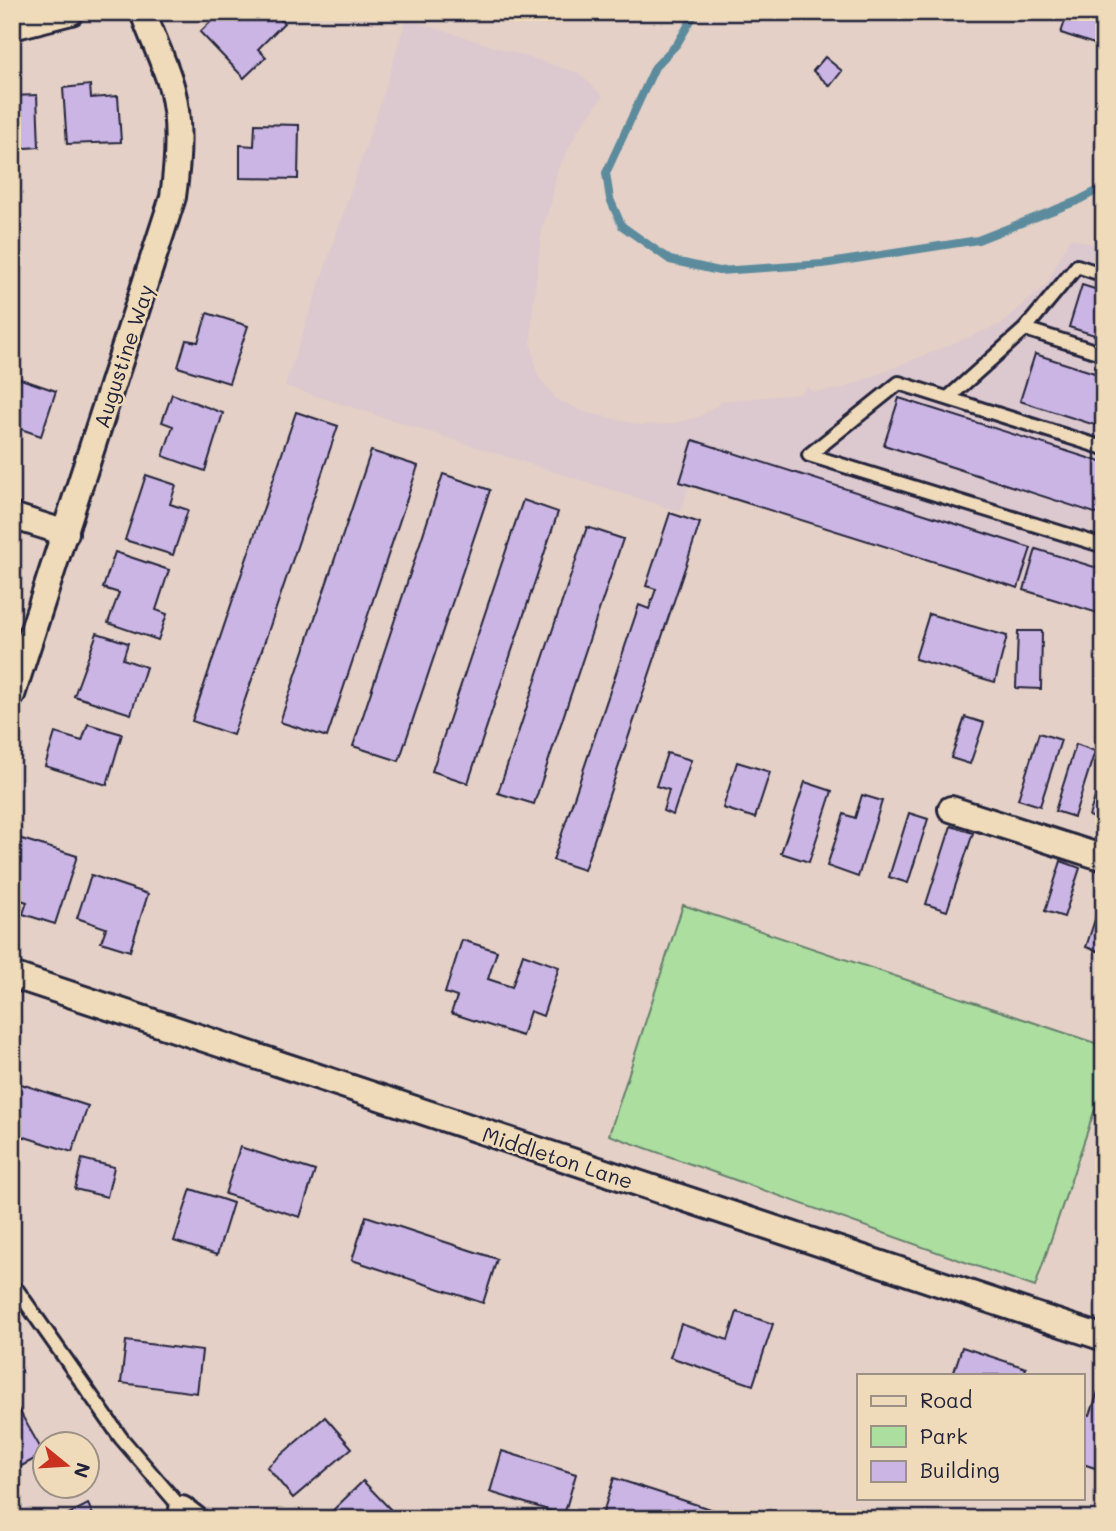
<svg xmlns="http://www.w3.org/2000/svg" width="1116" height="1531" font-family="Mali,sans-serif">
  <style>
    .built { fill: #dcc8cf }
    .green { fill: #abde9f; stroke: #66806d; stroke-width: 2 }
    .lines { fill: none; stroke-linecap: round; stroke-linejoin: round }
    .stream { stroke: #5c8b9d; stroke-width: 8 }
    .building { fill: #cbb5e4; stroke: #22223b; stroke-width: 2 }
    .service-casing { stroke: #22223b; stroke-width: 18 }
    .minor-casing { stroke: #22223b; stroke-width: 30 }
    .service { stroke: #efdbb9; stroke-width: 12 }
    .minor { stroke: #efdbb9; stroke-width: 24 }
    .labels { text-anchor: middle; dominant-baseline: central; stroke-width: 5; stroke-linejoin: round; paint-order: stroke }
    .street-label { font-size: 21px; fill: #22223b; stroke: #efdbb9 }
  </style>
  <rect width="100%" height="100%" fill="#e4d0c6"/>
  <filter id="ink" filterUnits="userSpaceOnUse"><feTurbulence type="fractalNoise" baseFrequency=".0143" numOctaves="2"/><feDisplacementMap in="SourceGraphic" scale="14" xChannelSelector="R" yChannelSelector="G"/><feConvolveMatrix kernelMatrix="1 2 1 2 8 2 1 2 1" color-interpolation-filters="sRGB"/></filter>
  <g filter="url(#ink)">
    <!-- built -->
    <path class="built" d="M406,19l172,54 25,23 -25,34 -21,41 -5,29 -10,29 -10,87 -1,27 6,32 19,24 28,13 57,13 29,-1 29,-7 24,-16 77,-7 7,-7 6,5 28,-3 160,-65 45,-39 24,-47 34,10v367l-80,-25 1,-5 -5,-2 -2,5 -329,-104 -8,28 -396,-126 98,-290z"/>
    <!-- green -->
    <path class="green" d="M683,905l421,141v36l-69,205 -426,-152z"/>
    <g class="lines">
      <!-- stream -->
      <path class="stream" d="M696,12l-19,32 -22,23 -49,106 4,26 12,27 48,34 49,11 104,-7 155,-24 99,-39 27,-14"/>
    </g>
    <!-- building -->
    <g class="building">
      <path d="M221,12h53l10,11 -26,26 8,8 -22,21 -44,-46z"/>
      <path d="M1068,12h36v21l-6,-2 -4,13 -33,-11z"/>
      <path d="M825,57l17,14 -12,15 -17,-15z"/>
      <path d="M90,85l1,13 27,-2 3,46 -54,2 -4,-56z"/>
      <path d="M37,95l2,52 -27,2v-53z"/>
      <path d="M255,124l44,1 -1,54 -58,-1v-33l14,1z"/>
      <path d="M1099,247l5,1v13l-8,-3z"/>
      <path d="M1082,285l22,7v46l-35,-11z"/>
      <path d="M207,313l41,13 -19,57 -51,-16 8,-27 12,2z"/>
      <path d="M1035,354l69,22v52l-84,-27z"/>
      <path d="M12,376l44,15 -15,45 -29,-10z"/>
      <path d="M172,394l51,19 -18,58 -42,-15 10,-30 -11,-4z"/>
      <path d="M899,398l205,65v53l-220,-71z"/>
      <path d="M296,412l42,14 -105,309 -41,-14z"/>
      <path d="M693,440l338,108 -13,40 -338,-106z"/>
      <path d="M371,451l47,15 -91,271 -47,-15z"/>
      <path d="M443,474l47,16 -91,271 -46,-15z"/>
      <path d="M146,475l30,10 -6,19 18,6 -15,45 -48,-15z"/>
      <path d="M523,500l35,12 -90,271 -36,-12z"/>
      <path d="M670,513l30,10 -116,347 -31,-10 86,-255 10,4 7,-20 -10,-3z"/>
      <path d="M587,527l36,12 -89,265 -36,-11z"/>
      <path d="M1036,549l68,21v45l-80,-25z"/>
      <path d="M115,552l54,18 -13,40 11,4 -9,26 -50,-17 11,-30 -16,-5z"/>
      <path d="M929,614l78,22 -12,46 -80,-23z"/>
      <path d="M1018,631h24l-1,58 -25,-1z"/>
      <path d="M97,633l31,10 -5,16 23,8 -15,47 -57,-18z"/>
      <path d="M965,717l19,6 -14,41 -19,-6z"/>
      <path d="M88,724l34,10 -15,51 -62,-19 10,-33 27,8z"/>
      <path d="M1039,733l22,7 -21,66 -22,-7z"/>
      <path d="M1076,744l19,7 -21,66 -19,-6z"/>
      <path d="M667,753l24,7 -18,55 -10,-4 6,-21 -13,-4z"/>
      <path d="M737,762l33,10 -15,46 -32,-10z"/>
      <path d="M1104,769v52l-15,-5z"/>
      <path d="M805,782l27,9 -23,71 -28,-9z"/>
      <path d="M862,795l20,6 -24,76 -31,-11 17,-52 11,4z"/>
      <path d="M909,813l19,6 -20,64 -19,-6z"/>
      <path d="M951,826l22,7 -26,78 -21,-7z"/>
      <path d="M12,836l65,20 -22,68 -32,-10 4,-12 -15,-5z"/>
      <path d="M1061,861l19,7 -16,49 -19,-6z"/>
      <path d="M91,875l57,19 -18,57 -29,-9 5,-14 -29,-10z"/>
      <path d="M1104,892v61l-18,-6z"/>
      <path d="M462,940l35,11 -9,28 24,8 11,-33 36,13 -16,49 -13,-5 -8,25 -71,-23 6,-16 -12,-4z"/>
      <path d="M12,1081l76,25 -16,46 -60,-19z"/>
      <path d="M240,1147l75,24 -15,46 -75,-23z"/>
      <path d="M82,1159l32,8 -7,30 -32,-8z"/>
      <path d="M191,1189l42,14 -16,52 -43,-14z"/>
      <path d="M366,1216l131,43 -14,44 -131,-43z"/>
      <path d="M737,1312l36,12 -20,61 -83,-28 11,-33 47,16z"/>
      <path d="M126,1341l76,10 -5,42 -76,-10z"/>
      <path d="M962,1347l64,21 -2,7h-71z"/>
      <path d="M1098,1392l6,2v77l-21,-7v-51l7,2z"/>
      <path d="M12,1398l32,56 -32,17z"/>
      <path d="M325,1417l27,31 -59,50 -26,-31z"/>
      <path d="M502,1451l74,23 -12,41 -74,-23z"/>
      <path d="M614,1478l99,32 -3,9h-109z"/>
      <path d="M363,1481l28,29 -9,9h-58z"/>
      <path d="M88,1504l7,15h-36z"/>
    </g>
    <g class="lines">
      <!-- service casing -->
      <g class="service-casing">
        <g id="service">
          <path d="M1025,329l52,-63 27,9"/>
          <path d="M948,398l77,-69 79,25"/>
          <path d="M1104,448l-205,-65 -90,72 295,91"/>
          <path d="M17,1290l104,148 61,71"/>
        </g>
      </g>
      <!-- minor casing -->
      <g class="minor-casing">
        <g id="minor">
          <path d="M12,27l59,-15"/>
          <path d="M12,516l54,17"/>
          <path d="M12,695l161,-498c5,-35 8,-74 -1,-108 -7,-26 -20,-51 -29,-77"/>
          <path d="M951,809l153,49"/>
          <path d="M12,975l1092,363"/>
          <path d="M182,1509l13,10"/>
        </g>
      </g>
      <!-- service -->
      <use href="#service" class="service"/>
      <!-- minor -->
      <use href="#minor" class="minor"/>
    </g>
  </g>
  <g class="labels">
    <!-- street labels -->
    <g class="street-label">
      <text transform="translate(123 356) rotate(-72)">Augustine Way</text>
      <text transform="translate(558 1157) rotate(18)">Middleton Lane</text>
    </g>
  </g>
  <!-- margin -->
  <rect width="1116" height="1531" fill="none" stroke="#efdbb9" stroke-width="42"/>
  <rect x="21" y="21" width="1074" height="1489" fill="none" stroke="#22223b" stroke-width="2.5" filter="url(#ink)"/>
  <!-- legend -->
  <rect x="857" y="1374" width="228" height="126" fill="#efdbb9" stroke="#9d9187" stroke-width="2"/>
  <rect x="871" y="1396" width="35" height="10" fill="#efdbb9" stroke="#9d9187" stroke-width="2"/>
  <text x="920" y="1408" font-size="21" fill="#22223b">Road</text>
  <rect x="871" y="1426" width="35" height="21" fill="#abde9f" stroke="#9d9187" stroke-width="2"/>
  <text x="920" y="1444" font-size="21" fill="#22223b">Park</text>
  <rect x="871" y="1461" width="35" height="21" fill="#cbb5e4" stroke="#9d9187" stroke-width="2"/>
  <text x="920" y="1478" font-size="21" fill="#22223b">Building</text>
  <!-- north arrow -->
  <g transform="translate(66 1465) rotate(108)"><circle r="33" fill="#efdbb9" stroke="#9d9187" stroke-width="2"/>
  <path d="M0-5L12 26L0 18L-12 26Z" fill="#c8321e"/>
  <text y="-10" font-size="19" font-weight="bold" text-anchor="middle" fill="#22223b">N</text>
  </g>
</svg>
